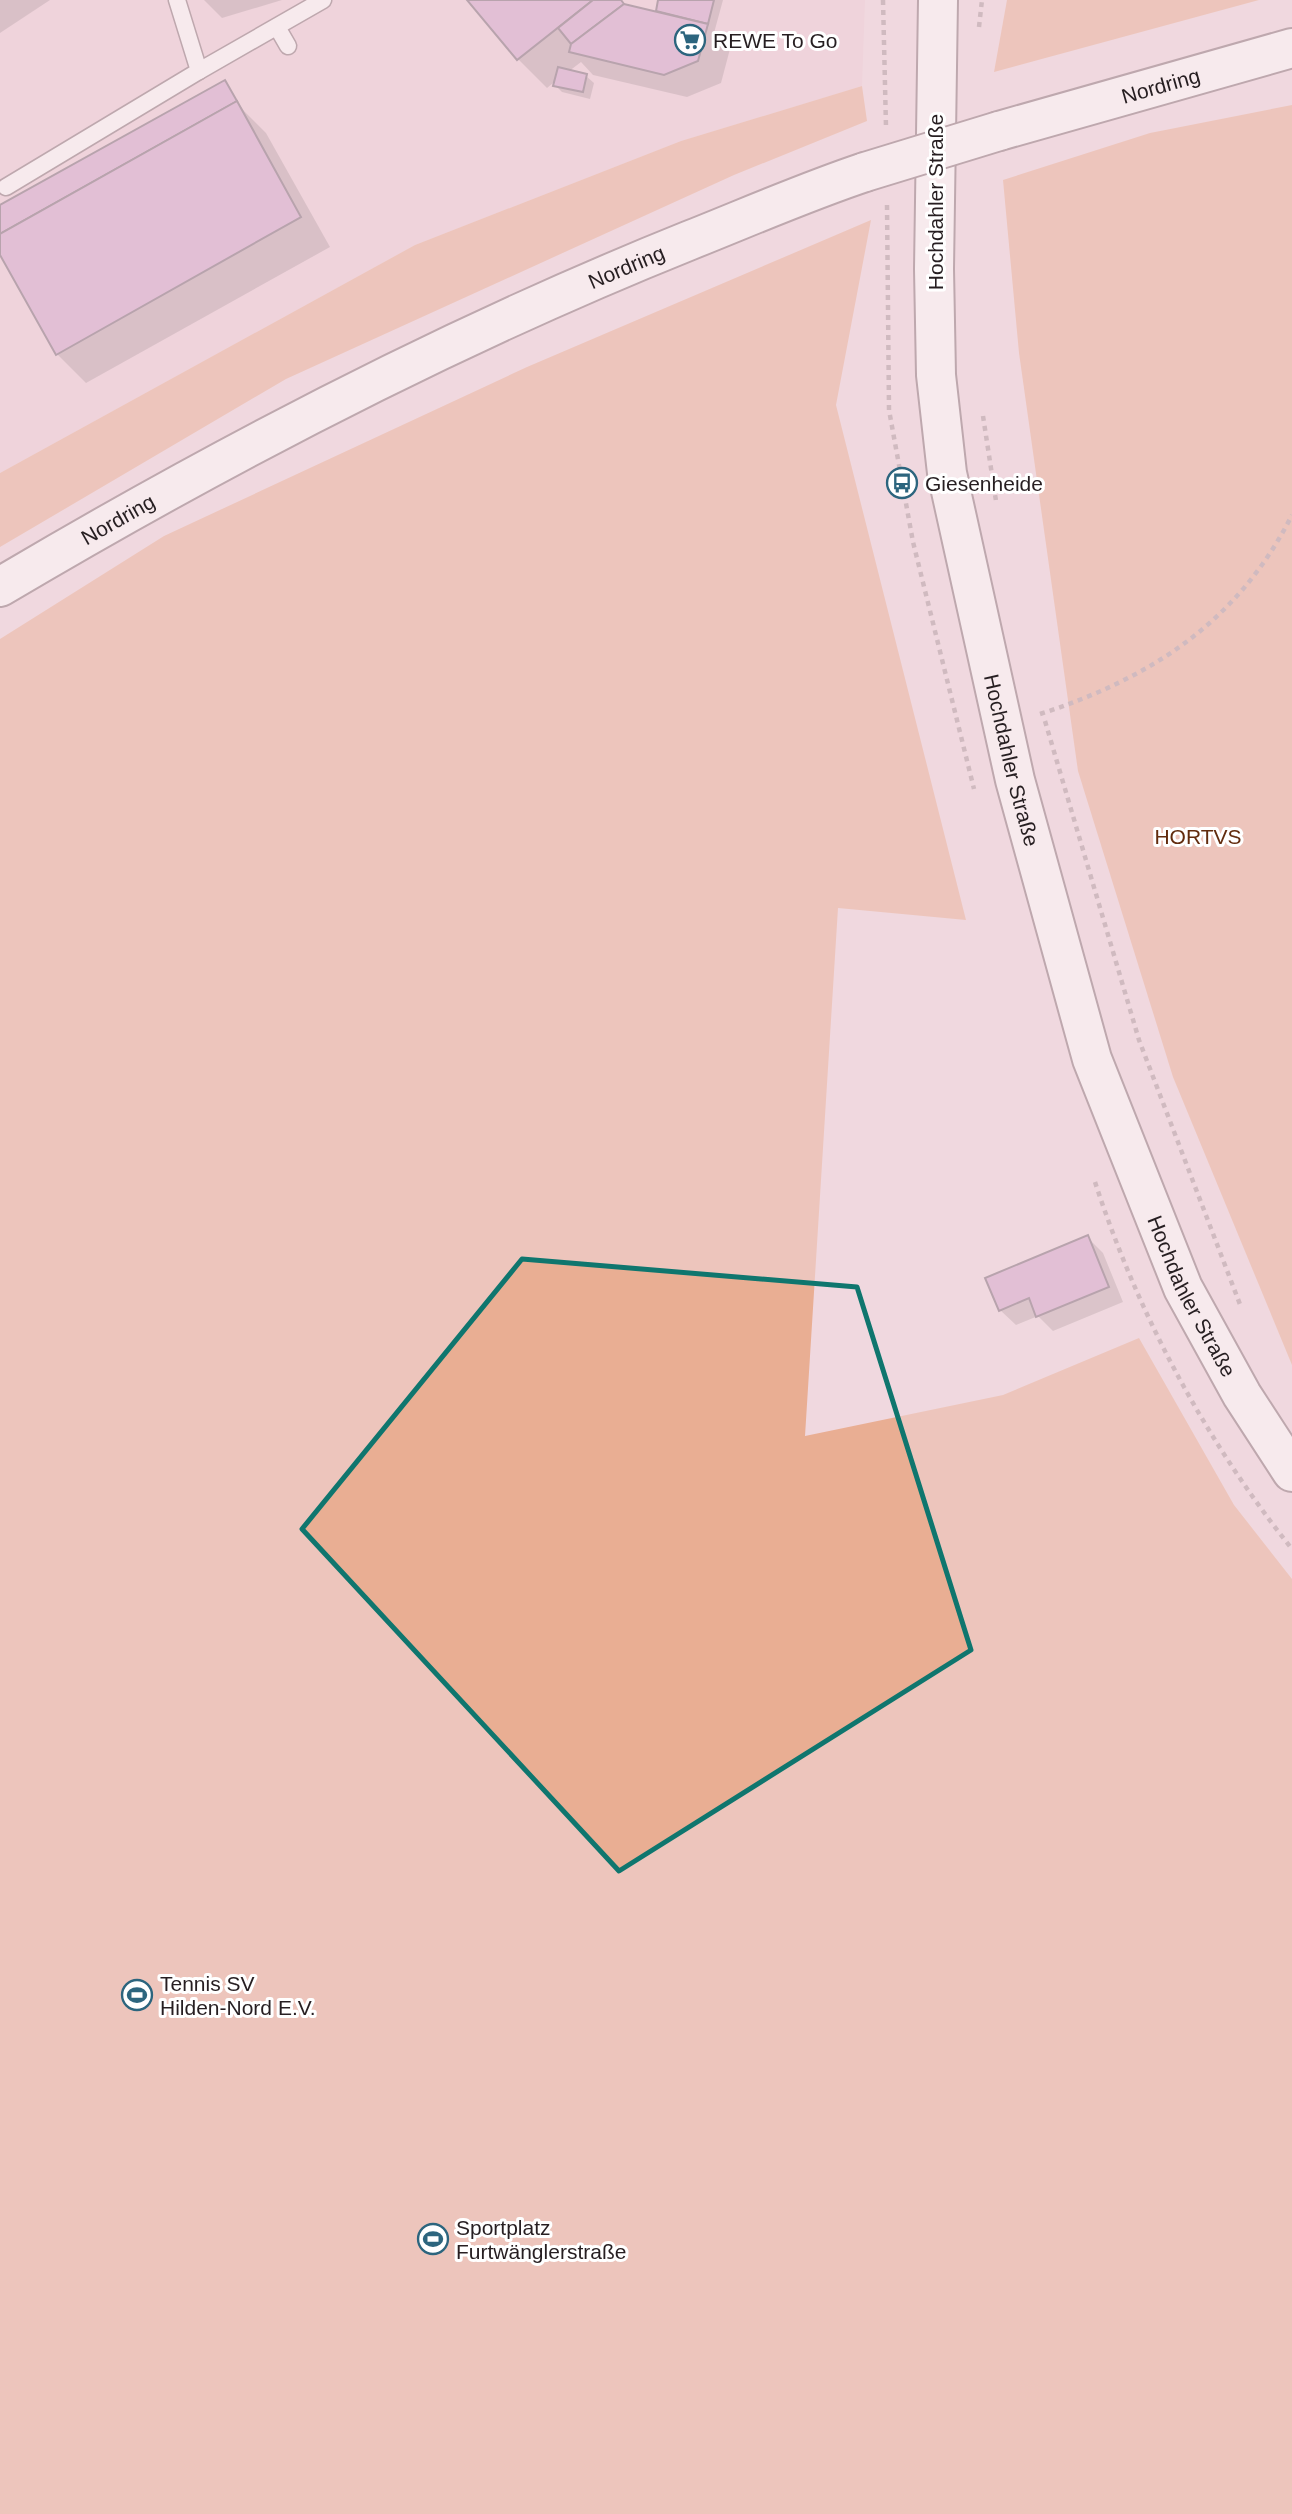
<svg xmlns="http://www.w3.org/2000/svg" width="1292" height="2514" font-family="Helvetica,sans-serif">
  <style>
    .built { fill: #edccd7 }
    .green { fill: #e9ae93 }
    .shadow { fill: #0003 }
    .building { fill: #d1a0ca; stroke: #746371; stroke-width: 2 }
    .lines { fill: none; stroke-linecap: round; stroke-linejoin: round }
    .lane-casing { stroke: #826d74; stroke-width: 19 }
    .secondary-casing { stroke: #826d74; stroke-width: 42 }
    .path { stroke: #a8969b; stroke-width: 4.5; stroke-dasharray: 5 5; stroke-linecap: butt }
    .lane { stroke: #fff; stroke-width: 16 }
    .secondary { stroke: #fff; stroke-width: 38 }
    .secondary-bridge-casing { stroke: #826d74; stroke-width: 42; stroke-linecap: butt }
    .secondary-bridge { stroke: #fff; stroke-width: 38 }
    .marked { fill: none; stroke: #0f766e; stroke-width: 5; stroke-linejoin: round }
    .labels { text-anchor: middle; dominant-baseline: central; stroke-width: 6; stroke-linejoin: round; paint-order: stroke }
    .poi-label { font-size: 21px; fill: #261e21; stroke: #fff; text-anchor: start }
    .street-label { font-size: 21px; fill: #261e21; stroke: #fff }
    .park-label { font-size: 21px; fill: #622c0e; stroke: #fff }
  </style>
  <rect width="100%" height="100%" fill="#f0d8df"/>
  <!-- built -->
  <path class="built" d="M0,0h865l-3,86 -181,55 -266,104 -415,228z"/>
  <!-- green -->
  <g class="green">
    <path d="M1007,0h252l-265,72z"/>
    <path d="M862,86l5,35 -133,54 -448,204 -286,168v-74l415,-228 266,-104z"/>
    <path d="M1292,105v1260l-119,-288 -95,-306 -59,-418 -16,-173 147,-47z"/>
    <path d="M871,220l-35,185 130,515 -128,-12 -33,528 198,-41 136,-57 95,167 58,74v935h-1292v-1875l164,-103 363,-169z"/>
  </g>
  <!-- shadow -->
  <g class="shadow">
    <path d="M0,0h50l-50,33z"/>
    <path d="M204,0h78l-60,18z"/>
    <path d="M470,0h152l3,6 37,9 -4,-4 2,-11h63l-9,33 16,16 -9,34 -34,14 -94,-22 -12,-13 -13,10 18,4 8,7 -4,16 -28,-7 -9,-9 -6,5 -29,-29z"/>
    <path d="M224,82l20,29 22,22 64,114 -244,136 -29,-29 -57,-103v-44z"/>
    <path d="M1087,1237l16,16 20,49 -70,29 -15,-15 -22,9 -16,-15z"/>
  </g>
  <!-- building -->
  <g class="building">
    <path d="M467,0h126l-76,60z"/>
    <path d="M593,0h28l3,4 -53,40 -13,-16z"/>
    <path d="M658,0h56l-6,24 -52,-13z"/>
    <path d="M624,4l84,20 -10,37 -34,14 -95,-23 2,-8z"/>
    <path d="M558,67l29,7 -4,18 -30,-6z"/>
    <path d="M225,80l12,21 -237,133v-29z"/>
    <path d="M237,101l64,116 -245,138 -56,-100v-21z"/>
    <path d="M1088,1235l21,52 -73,30 -7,-19 -30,13 -14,-33z"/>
  </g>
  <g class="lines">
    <!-- lane casing -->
    <g class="lane-casing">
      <g id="lane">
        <path d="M277,27l11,19"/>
        <path d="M199,71l124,-71"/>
        <path d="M6,187l193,-116 -22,-71"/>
      </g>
    </g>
    <!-- secondary casing -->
    <g class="secondary-casing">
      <g id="secondary">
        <path id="s1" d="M938,0l-4,269 2,106 11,98 68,307 77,279 91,229 59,107 50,77"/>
        <path id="s2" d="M999,131l293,-83"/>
        <path id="s3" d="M0,587c221,-131 449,-250 688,-346 58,-23 117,-49 177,-69"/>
      </g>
    </g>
    <!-- path -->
    <g class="path">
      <path d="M883,0l3,127"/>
      <path d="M979,27l3,-27"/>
      <path d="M887,205l2,205 24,132 61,247"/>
      <path d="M983,416l13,85"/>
      <path d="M1040,714c111,-36 198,-92 252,-199"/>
      <path d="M1045,721l94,319 102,267"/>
      <path d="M1095,1182c43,132 110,258 197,367"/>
    </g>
    <!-- lane -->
    <use href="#lane" class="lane"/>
    <!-- secondary -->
    <use href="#secondary" class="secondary"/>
    <!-- secondary-bridge casing -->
    <g class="secondary-bridge-casing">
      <path id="secondary-bridge" d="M865,172l134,-41"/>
    </g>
    <!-- secondary-bridge -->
    <use href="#secondary-bridge" class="secondary-bridge"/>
  </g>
  <!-- marked area -->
  <path d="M0 0H1292V2514H0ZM522,1259l335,28 114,363 -352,221 -317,-342z" fill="#f0d8df" fill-opacity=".55" fill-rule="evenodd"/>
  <path class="marked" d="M522,1259l335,28 114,363 -352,221 -317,-342z"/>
  <!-- icons -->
  <defs>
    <g id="supermarket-ring" transform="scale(1.575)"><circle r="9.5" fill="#fff" stroke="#2c657e" stroke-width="1.5"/><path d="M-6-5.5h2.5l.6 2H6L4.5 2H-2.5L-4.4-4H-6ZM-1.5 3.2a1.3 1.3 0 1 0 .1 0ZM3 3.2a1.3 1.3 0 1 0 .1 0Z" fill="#2c657e"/></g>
    <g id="bus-ring" transform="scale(1.575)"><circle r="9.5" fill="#fff" stroke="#2c657e" stroke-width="1.5"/><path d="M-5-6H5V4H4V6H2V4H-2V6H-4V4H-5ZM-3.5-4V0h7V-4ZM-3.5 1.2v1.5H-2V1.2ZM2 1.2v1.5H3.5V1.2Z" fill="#2c657e"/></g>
    <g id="stadium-ring" transform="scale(1.575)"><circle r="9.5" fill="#fff" stroke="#2c657e" stroke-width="1.5"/><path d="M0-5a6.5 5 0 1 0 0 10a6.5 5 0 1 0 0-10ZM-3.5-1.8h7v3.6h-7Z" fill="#2c657e"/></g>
  </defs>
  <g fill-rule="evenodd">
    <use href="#supermarket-ring" x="690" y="40"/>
    <use href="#bus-ring" x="902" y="483"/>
    <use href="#stadium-ring" x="137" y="1995"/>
    <use href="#stadium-ring" x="433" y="2239"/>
  </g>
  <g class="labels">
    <!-- poi labels -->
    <g class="poi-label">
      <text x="713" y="40">REWE To Go</text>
      <text x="925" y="483">Giesenheide</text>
      <text x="160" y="1983">Tennis SV<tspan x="160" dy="24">Hilden-Nord E.V.</tspan></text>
      <text x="456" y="2227">Sportplatz<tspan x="456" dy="24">Furtwänglerstraße</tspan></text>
    </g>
    <!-- street labels -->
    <g class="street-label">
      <text stroke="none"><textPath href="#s2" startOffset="168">Nordring</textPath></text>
      <text transform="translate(935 202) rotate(-90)">Hochdahler Straße</text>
      <text stroke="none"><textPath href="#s3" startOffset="704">Nordring</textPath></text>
      <text stroke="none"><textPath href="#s3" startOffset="136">Nordring</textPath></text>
      <text stroke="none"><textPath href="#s1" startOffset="768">Hochdahler Straße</textPath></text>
      <text stroke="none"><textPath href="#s1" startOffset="1335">Hochdahler Straße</textPath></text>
    </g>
    <!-- park labels -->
    <g class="park-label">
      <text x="1198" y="836">HORTVS</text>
    </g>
  </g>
</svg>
